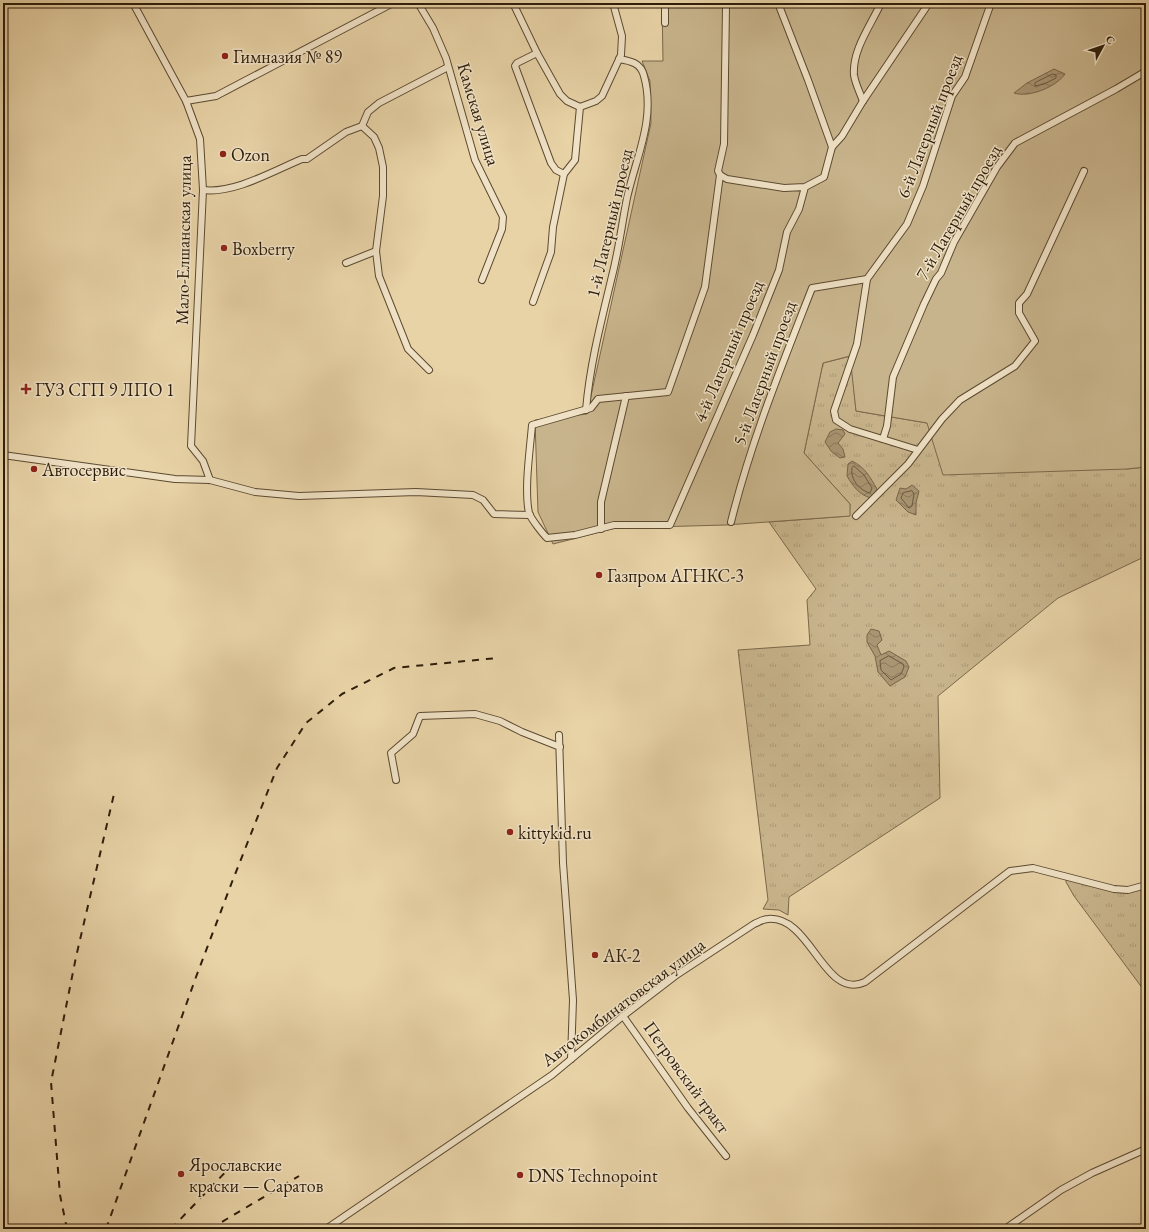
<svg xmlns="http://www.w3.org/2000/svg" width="1149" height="1232" font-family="'EB Garamond',serif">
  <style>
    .grass { fill: url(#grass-tufts); stroke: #7b684b }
    .green { fill: #c8b48c; stroke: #7b684b }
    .water { fill: url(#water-waves); stroke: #786548 }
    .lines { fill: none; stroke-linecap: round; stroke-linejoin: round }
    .shore { stroke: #6c593e; stroke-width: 1 }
    .minor-casing { stroke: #5c4a31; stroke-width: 8 }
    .minor { stroke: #f0e2c6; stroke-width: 6 }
    .rail { stroke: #2e1d0a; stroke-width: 2; stroke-dasharray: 7 7; stroke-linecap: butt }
    .poi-dot { fill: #8f2418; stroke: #f0e2c6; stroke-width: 1.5 }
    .labels { text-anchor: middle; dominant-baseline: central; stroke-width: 3; stroke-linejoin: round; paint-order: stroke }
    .poi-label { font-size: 18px; fill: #2e1d0a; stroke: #f0e2c6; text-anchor: start }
    .street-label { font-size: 18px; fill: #2e1d0a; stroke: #f0e2c6 }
  </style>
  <defs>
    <pattern id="grass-tufts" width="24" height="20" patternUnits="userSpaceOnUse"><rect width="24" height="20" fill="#c8b48c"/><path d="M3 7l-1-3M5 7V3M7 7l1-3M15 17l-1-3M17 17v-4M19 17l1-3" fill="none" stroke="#ac9a77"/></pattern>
    <pattern id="water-waves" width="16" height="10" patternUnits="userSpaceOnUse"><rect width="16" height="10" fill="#a99572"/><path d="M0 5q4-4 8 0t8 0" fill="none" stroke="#8a795c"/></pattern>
  </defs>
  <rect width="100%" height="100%" fill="#e8d3a7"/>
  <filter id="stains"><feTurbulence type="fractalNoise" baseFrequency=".005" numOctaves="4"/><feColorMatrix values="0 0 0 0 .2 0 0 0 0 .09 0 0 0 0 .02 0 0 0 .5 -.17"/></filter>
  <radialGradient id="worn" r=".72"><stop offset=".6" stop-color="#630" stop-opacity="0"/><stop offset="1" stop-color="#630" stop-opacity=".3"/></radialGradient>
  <!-- grass -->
  <g class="grass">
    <path d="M851,356l5,55 71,12 200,46 19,-2v89l-88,42 -120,98 2,102 -151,99 -1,18 -9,-5 -16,-1 5,-9 -30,-250 72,-5 -3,-45 9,-11 -47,-67 80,-6 1,-12 -46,-51 19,-90z"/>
    <path d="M1066,877l48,12 32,-4v108l-72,-97 -8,-14z"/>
  </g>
  <!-- green -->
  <path class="green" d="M662,3h484v464l-19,2 -184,6 -16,-52 -71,-12 -6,-55 -27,7 -19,90 46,51v12l-124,9 -110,3 -63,16 -15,-32 -3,-92 52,-6 64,-291 -1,-42 -8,-20h21z"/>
  <!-- water -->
  <g class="water">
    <path d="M1054,69l11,5c-9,13 -36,24 -51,19l13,-10z"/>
    <path d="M836,429l7,1 2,4 -7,9 5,6 2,8 -5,1 -9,-7 -6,-9 5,-10z"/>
    <path d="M852,461c13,6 18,16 25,28l-6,9c-12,-3 -18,-12 -24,-22l1,-12z"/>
    <path d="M912,485l7,6 -3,12v12l-8,-3 -12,-12 4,-12 6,1z"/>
    <path d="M871,629l8,2 3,9 -5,5 4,10 8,-4 17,10 3,6 -4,10 -15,9 -12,-14 -3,-16 -8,-14v-7z"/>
  </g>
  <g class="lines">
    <!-- shore -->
    <g class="shore">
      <path d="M1053,74l3,1v3l-12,6 -9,2v-3z"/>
      <path d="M854,466l10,9 8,13 -2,5c-11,-3 -20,-14 -18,-25z"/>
      <path d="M912,491l2,3 -2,12 -3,2 -8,-10 2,-5z"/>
      <path d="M889,656l14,8 1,3 -3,7 -10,6 -10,-10 -1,-9z"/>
    </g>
    <!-- minor casing -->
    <g class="minor-casing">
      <g id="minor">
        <path d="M133,3l53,98 14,38 3,51 -12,256 12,15 7,19"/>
        <path d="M418,3l15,25 13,30 29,102 28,57 -1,12 -20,51"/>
        <path d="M513,3l24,50 23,41 7,7 13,6 16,-6 6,-5 19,-41 1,-19 -9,-33"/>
        <path d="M665,3v20"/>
        <path d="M778,3l30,77 24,67 -8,30 -19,10 -21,1 -57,-9 -7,-4 -15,112 -37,105 -70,7 -7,9 -59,17c-2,25 -8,64 -3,88 2,6 14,21 18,25l28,-3 39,-10h56l83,-190 26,-65 8,-38 12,-23 6,-22"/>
        <path d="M537,53l-20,10 -2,3 36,97 5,7 8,4"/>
        <path d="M186,101l30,-5 177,-93"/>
        <path d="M863,101c-3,-8 -8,-18 -9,-26 -2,-25 17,-50 27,-72"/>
        <path d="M362,126l12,11 5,11 4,19v29l-7,55 3,25 29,73 21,21"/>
        <path d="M832,147l10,-11 21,-35 66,-98"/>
        <path d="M720,175l-2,-4 6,-27 2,-138"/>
        <path d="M203,190c31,4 70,-19 99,-31h5l39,-27 16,-6 6,-14 11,-9 69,-36"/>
        <path d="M346,263l30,-12"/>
        <path d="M533,302l18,-50 2,-25 11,-53 11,-14 5,-53"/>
        <path d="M586,410c4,-47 16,-92 27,-138 6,-24 9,-49 14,-74 9,-41 29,-79 17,-122 -3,-13 -13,-15 -25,-17"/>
        <path d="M883,439l4,-13 6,-49 31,-73 12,-25 5,-6 13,-31 43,-75 18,-24 101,-54 27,-16 3,-5"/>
        <path d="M918,450l-68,-21 -14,-9 -2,-9 23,-67 10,-65 40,-55 16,-38 29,-90 13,-19 26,-74"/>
        <path d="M3,455l172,24 35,1 45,12 44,4 117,-4 57,3 10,5 11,14 36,1"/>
        <path d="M856,516l52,-52 34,-45 18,-19 55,-34 20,-25 -16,-28v-10l8,-9 57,-123"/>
        <path d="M731,522c20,-81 51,-157 81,-234l55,-9"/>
        <path d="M601,529v-27l25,-106"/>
        <path d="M559,735l4,128 10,137 -2,59"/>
        <path d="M396,780l-5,-27 22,-19 7,-18 55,-2 25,7 22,11 38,15"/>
        <path d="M623,1016l65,92 38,48"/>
        <path d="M326,1229l226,-154 71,-59 52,-40 79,-52c5,-2 9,-5 14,-5 43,-4 56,82 97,63l145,-111 23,-3 81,21 14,1 18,-5"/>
        <path d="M1005,1229l56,-39 31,-17 54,-24"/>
      </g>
    </g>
    <!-- minor -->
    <use href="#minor" class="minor"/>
    <!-- rail -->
    <g class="rail">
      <path d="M67,1229l-7,-34 -9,-113 25,-125 38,-163"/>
      <path d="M106,1229l90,-252 36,-95 45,-114 29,-45 36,-29 52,-26 103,-10"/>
      <path d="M171,1229l64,-67"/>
      <path d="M210,1229l89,-53"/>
    </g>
  </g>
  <!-- markers -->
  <g class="poi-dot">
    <circle cx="225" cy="56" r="4"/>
    <circle cx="223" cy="154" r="4"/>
    <circle cx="224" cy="248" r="4"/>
    <path d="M24 383h4v4h4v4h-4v4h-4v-4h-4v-4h4z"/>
    <circle cx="34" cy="469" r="4"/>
    <circle cx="599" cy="575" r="4"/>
    <circle cx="510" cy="832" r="4"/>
    <circle cx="595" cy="955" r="4"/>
    <circle cx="181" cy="1174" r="4"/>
    <circle cx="520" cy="1175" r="4"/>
  </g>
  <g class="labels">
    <!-- poi labels -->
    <g class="poi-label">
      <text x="233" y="56">Гимназия № 89</text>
      <text x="231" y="154">Ozon</text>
      <text x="232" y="248">Boxberry</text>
      <text x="35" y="389">ГУЗ СГП 9 ЛПО 1</text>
      <text x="42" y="469">Автосервис</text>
      <text x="607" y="575">Газпром АГНКС-3</text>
      <text x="518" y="832">kittykid.ru</text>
      <text x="603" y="955">АК-2</text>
      <text x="189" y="1164">Ярославские<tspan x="189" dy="21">краски — Саратов</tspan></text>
      <text x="528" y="1175">DNS Technopoint</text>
    </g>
    <!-- street labels -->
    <g class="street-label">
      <text transform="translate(479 114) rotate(73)">Камская улица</text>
      <text transform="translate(929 126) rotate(-69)">6-й Лагерный проезд</text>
      <text transform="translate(958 212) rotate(-60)">7-й Лагерный проезд</text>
      <text transform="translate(609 223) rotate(-77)">1-й Лагерный проезд</text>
      <text transform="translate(183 240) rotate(-89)">Мало-Елшанская улица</text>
      <text transform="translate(728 351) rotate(-67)">4-й Лагерный проезд</text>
      <text transform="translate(764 373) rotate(-70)">5-й Лагерный проезд</text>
      <text transform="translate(623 1002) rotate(-37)">Автокомбинатовская улица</text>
      <text transform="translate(687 1077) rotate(54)">Петровский тракт</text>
    </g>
  </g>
  <!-- margin -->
  <rect width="1149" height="1232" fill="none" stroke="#e8d3a7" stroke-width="16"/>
  <rect x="4" y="4" width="1141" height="1224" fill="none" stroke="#2e1d0a" stroke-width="2"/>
  <rect x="8" y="8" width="1133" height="1216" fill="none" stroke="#2e1d0a"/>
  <!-- north arrow -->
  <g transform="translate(1103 46) rotate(50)" stroke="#f0e2c6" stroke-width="3" paint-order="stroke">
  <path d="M0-3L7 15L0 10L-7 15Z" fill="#2e1d0a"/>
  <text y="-6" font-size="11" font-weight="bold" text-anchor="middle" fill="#2e1d0a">С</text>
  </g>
  <rect width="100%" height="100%" filter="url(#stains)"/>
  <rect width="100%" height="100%" fill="url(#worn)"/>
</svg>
